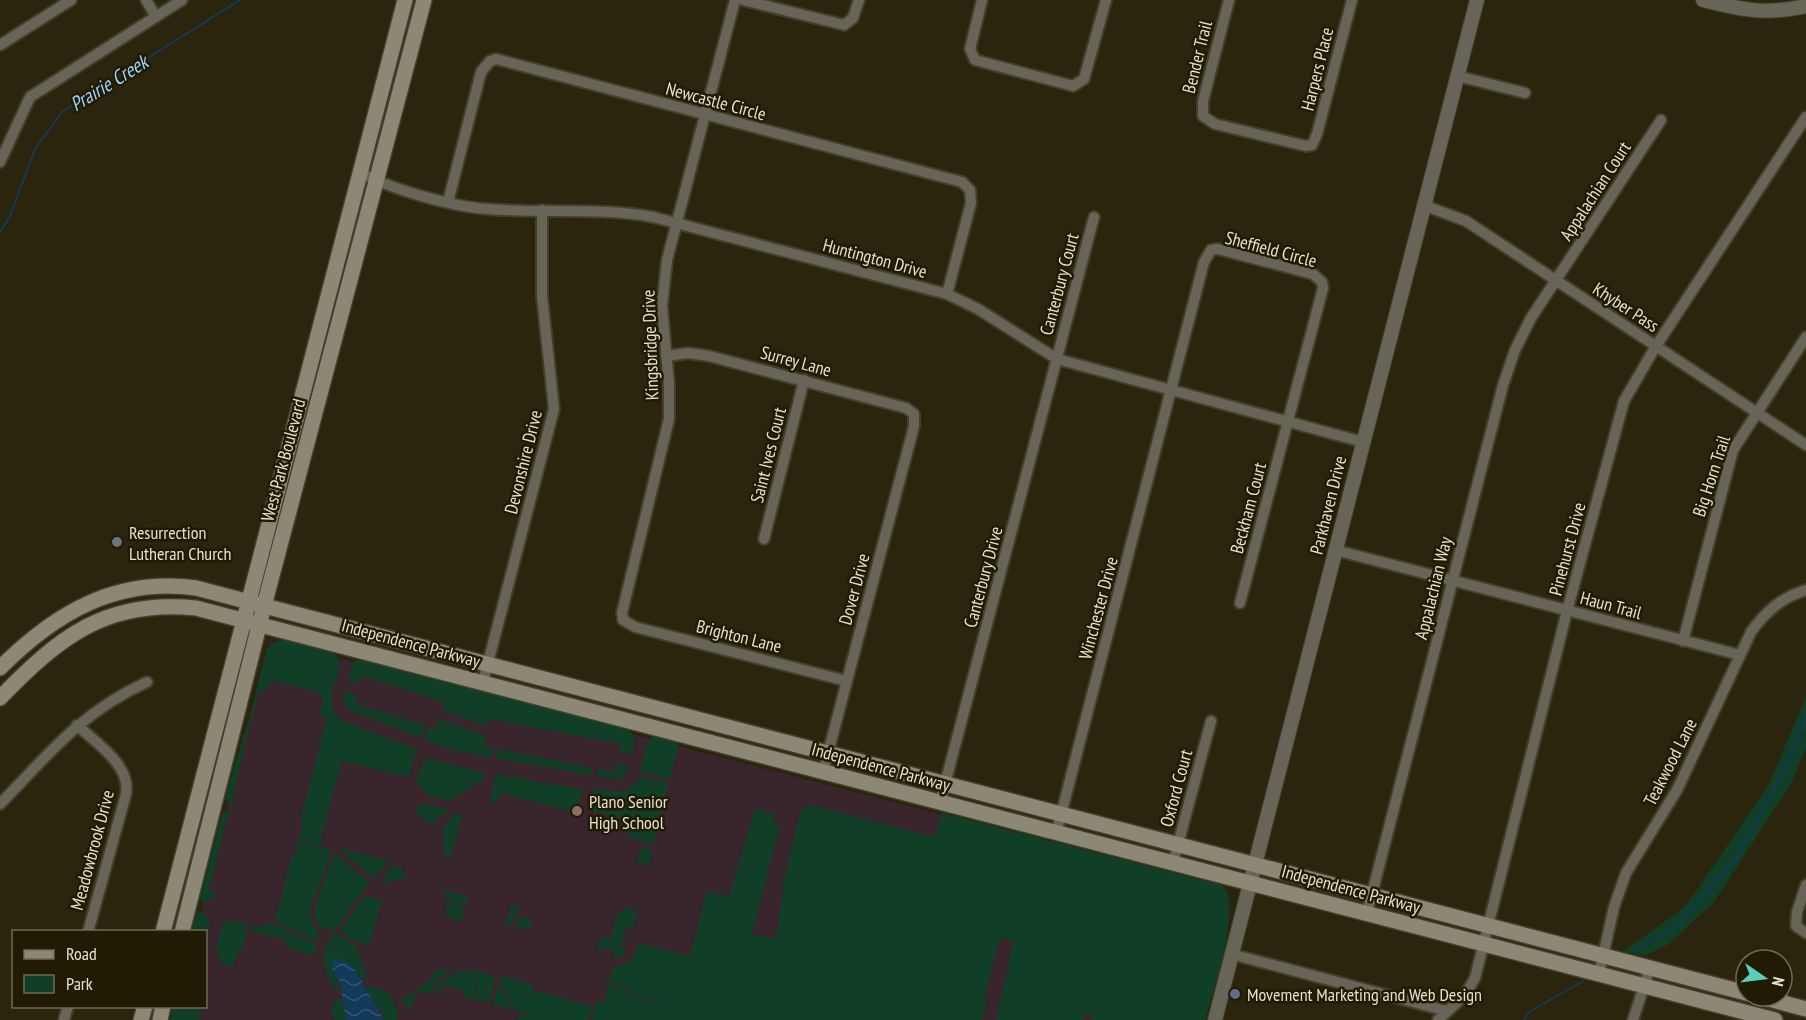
<svg xmlns="http://www.w3.org/2000/svg" width="1806" height="1020" font-family="'PT Sans Narrow',sans-serif">
  <style>
    .education { fill: #39262c }
    .green { fill: #103e27 }
    .park { fill: url(#park-tufts) }
    .water { fill: url(#water-waves) }
    .lines { fill: none; stroke-linecap: round; stroke-linejoin: round }
    .stream { stroke: #133a58; stroke-width: 2 }
    .minor-casing { stroke: #443f28; stroke-width: 14 }
    .tertiary-casing { stroke: #443f28; stroke-width: 16 }
    .secondary-casing { stroke: #443f28; stroke-width: 18 }
    .minor { stroke: #676458; stroke-width: 10 }
    .tertiary { stroke: #676458; stroke-width: 14 }
    .secondary { stroke: #8c8875; stroke-width: 15 }
    .worship-dot { fill: #6b7280; stroke: #211b03; stroke-width: 2 }
    .education-dot { fill: #8d6e63; stroke: #211b03; stroke-width: 2 }
    .service-dot { fill: #5c6f8a; stroke: #211b03; stroke-width: 2 }
    .labels { text-anchor: middle; dominant-baseline: central; stroke-width: 5; stroke-linejoin: round; paint-order: stroke }
    .street-label { font-size: 18px; fill: #e4e0d2; stroke: #211b03 }
    .poi-label { font-size: 18px; fill: #e4e0d2; stroke: #211b03; text-anchor: start }
    .water-label { font-size: 20px; font-style: italic; fill: #9ad0fe; stroke: #211b03 }
  </style>
  <defs>
    <pattern id="park-tufts" width="24" height="20" patternUnits="userSpaceOnUse" patternTransform="scale(1.5)"><rect width="24" height="20" fill="#103e27"/><path d="M3 7l-1-3M5 7V3M7 7l1-3M15 17l-1-3M17 17v-4M19 17l1-3" fill="none" stroke="#335a45"/></pattern>
    <pattern id="water-waves" width="16" height="10" patternUnits="userSpaceOnUse" patternTransform="scale(1.5)"><rect width="16" height="10" fill="#133a58"/><path d="M0 5q4-4 8 0t8 0" fill="none" stroke="#35566f"/></pattern>
  </defs>
  <rect width="100%" height="100%" fill="#2a250c"/>
  <!-- education -->
  <path class="education" d="M271,641l947,245 -15,134h-1030l3,-13 30,-1v-74l-10,-1z"/>
  <!-- green -->
  <g class="green">
    <path d="M280,639l53,14 5,4c6,24 -19,37 1,62l78,31 -9,27 -66,-16 -22,81 4,5 -25,-9 4,-15 -3,-1 27,-105 -8,-3 4,-15 -3,-6 -44,-12 -6,2 -4,8 -7,-1 -27,109 6,4 -10,-1 -3,-4 26,-86 16,-64z"/>
    <path d="M363,659l266,69 6,12 -2,12 -3,2 -11,-3 2,-7 -131,-25 -4,7 -43,-16 1,-8 -81,-26 -4,7 -8,-2 -3,-3 7,-17z"/>
    <path d="M344,691l14,5 -3,8 70,21 -3,13 -72,-28 -7,-7z"/>
    <path d="M1806,696v52l-16,38 -76,116 -45,42 -25,12 -20,-5 58,-42 15,-19 72,-106z"/>
    <path d="M439,719l47,17 -2,11 10,2 -2,8 -41,-7 -26,-10 4,-13 7,2z"/>
    <path d="M659,736l16,4 3,6 -8,32 -3,1 -27,-8 7,-28 6,-7z"/>
    <path d="M498,749l94,19 -1,7 -95,-17z"/>
    <path d="M425,758l60,15 -1,6 -34,22 -23,-6 -11,-14z"/>
    <path d="M619,762l10,5 -7,12 -25,-3 1,-7 17,4z"/>
    <path d="M496,774l87,16 -8,22 -75,-19 -3,10 -7,-2z"/>
    <path d="M642,777l24,6 2,3 -15,59 -25,-8 2,-16 -41,-11 5,-21 31,3z"/>
    <path d="M425,803l23,7 -16,14 -5,-1 -11,-12 3,-6z"/>
    <path d="M810,805l125,32 7,-24 279,72c24,14 -9,110 -16,135h-114l1,-7h-8l-1,7h-87l18,-79 -14,-4 -16,62 3,1 -5,20h-391l5,-19 8,2 4,-19 70,28 -69,-30 4,-14 16,-5 11,-20 50,13 17,-65 22,6 26,-88 20,6 -3,8 8,2 -28,109 24,5 10,-67 15,-63z"/>
    <path d="M226,811l9,4h-7l-19,75 7,2 -1,5 -11,6 -4,-4 22,-86z"/>
    <path d="M454,814l8,1 -12,44 -5,-3 -2,-28z"/>
    <path d="M298,840l34,11 -23,60 -7,1 7,1 9,22 -1,7 -42,-21 17,-66h3z"/>
    <path d="M337,847l49,14 2,2 -15,15z"/>
    <path d="M640,847l13,3 -5,16 -11,-2z"/>
    <path d="M335,854l35,29 -15,18 -20,30 -15,-3 -7,-16z"/>
    <path d="M393,865l4,3 4,-2 5,12 -26,5z"/>
    <path d="M443,891l25,5 -2,9 -4,2 -16,-10z"/>
    <path d="M365,896l17,4 -13,46 -11,-3 -18,-13z"/>
    <path d="M447,900l16,9 -1,12 -16,-4z"/>
    <path d="M511,905l9,1 -3,9h-3l-2,9 2,2 -6,-2 -3,6z"/>
    <path d="M625,906l12,5 -4,16h-7l-5,20 6,2 -5,8 -9,1 2,-7 -13,-3 -5,6 3,-17 11,1 6,-25 5,2z"/>
    <path d="M200,912l5,2 5,7 -4,21v-10l-14,-1 4,-18z"/>
    <path d="M518,917l15,4 -2,9 -15,-4z"/>
    <path d="M232,920l16,4 -6,27 -5,1 -4,16 -11,-4 -6,-14 7,-26z"/>
    <path d="M267,923l11,3 38,19 -2,11 -29,-10 1,-6 -34,-8 1,-7 9,2z"/>
    <path d="M335,933l20,12 12,31 -8,4 -2,-6 -25,-5 8,18 -6,2c-10,-20 -17,-38 1,-56z"/>
    <path d="M440,969l13,1 -17,10 -4,13 -16,-2 -5,20 -10,-12 28,-18 5,-9z"/>
    <path d="M477,970l-4,30 -11,-4 2,-6 -21,-5 -3,10 -4,-1 2,-11 19,-11z"/>
    <path d="M478,972l17,5 -6,26 -14,-3z"/>
    <path d="M503,976l30,9 -1,5 60,16 -4,14h-70l1,-6 7,2 1,-4 -10,-1 -18,-30z"/>
    <path d="M498,983l16,27 -21,-5z"/>
    <path d="M369,986l20,6 9,21 -2,7h-12c-3,-13 -13,-20 -18,-32z"/>
    <path d="M341,998l5,22h-11l-3,-11 4,-9z"/>
    <path d="M173,1007v-1l29,1 -3,13h-29z"/>
  </g>
  <!-- park -->
  <circle class="park" cx="630" cy="810" r="7"/>
  <!-- water -->
  <path class="water" d="M339,958l13,7 32,55h-38l-6,-37 -8,-14 1,-10z"/>
  <g class="lines">
    <!-- stream -->
    <g class="stream">
      <path d="M0,232l10,-16 25,-67 27,-37 178,-112"/>
      <path d="M1633,952l44,-26 60,-69 51,-94 18,-47"/>
      <path d="M1524,1020l5,-8 54,-31"/>
    </g>
    <!-- minor casing -->
    <g class="minor-casing">
      <g id="minor">
        <path d="M146,0l10,17"/>
        <path d="M735,0l-68,260 -5,46 7,78v35l-47,194 1,7 12,7 212,54"/>
        <path d="M743,0l101,25 9,-7 6,-18"/>
        <path d="M982,0l-12,49 5,11 98,26 11,-7 22,-79"/>
        <path d="M1229,0l-26,101v15l12,8 91,22 6,-1 5,-11 35,-134"/>
        <path d="M0,45l71,-45"/>
        <path d="M1457,76l68,17"/>
        <path d="M0,162l30,-65 152,-97"/>
        <path d="M360,172c30,17 93,35 128,37 55,5 109,-2 165,8l294,77 31,15 79,50 306,83"/>
        <path d="M448,202l33,-130 9,-11 6,-2 466,123 8,8 1,13 -24,91"/>
        <path d="M1423,205l43,16 340,224"/>
        <path d="M666,356l22,-3 21,3 197,52 8,6v12l-91,346"/>
        <path d="M764,539l40,-159"/>
        <path d="M1335,550l405,105"/>
        <path d="M1683,641l50,-191 73,-113"/>
        <path d="M483,682l71,-273 -12,-113v-86"/>
        <path d="M77,725c19,18 54,40 49,69l-38,138"/>
        <path d="M940,803l154,-586"/>
        <path d="M0,804c49,-50 81,-92 147,-122"/>
        <path d="M1056,834l148,-572 7,-12 7,-1 95,25 9,8 1,6 -83,315"/>
        <path d="M1173,863l38,-142"/>
        <path d="M1806,885l-9,27 -1,14 10,7"/>
        <path d="M1367,913l136,-528 12,-35 16,-32 130,-198"/>
        <path d="M1231,954l216,57"/>
        <path d="M1599,974l15,-67 12,-34 51,-83 74,-158c15,-21 30,-34 55,-42"/>
        <path d="M64,1020l4,-14"/>
        <path d="M1438,1020l27,-25 10,-17 92,-367 57,-210 32,-55 150,-229"/>
        <path d="M1633,1020l17,-52"/>
      </g>
    </g>
    <!-- tertiary casing -->
    <g class="tertiary-casing">
      <g id="tertiary">
        <path d="M1703,0c39,10 63,15 103,6"/>
        <path d="M1215,1020l262,-1020"/>
      </g>
    </g>
    <!-- secondary casing -->
    <g class="secondary-casing">
      <g id="secondary">
        <path d="M0,668c55,-55 116,-91 196,-80l1550,405"/>
        <path d="M0,698c59,-61 106,-99 196,-90l1579,412"/>
        <path d="M163,932l242,-932"/>
        <path d="M182,932l82,-326 160,-606"/>
        <path d="M1757,996l49,13"/>
        <path d="M141,1020l4,-14"/>
        <path d="M160,1020l3,-14"/>
      </g>
    </g>
    <!-- minor -->
    <use href="#minor" class="minor"/>
    <!-- tertiary -->
    <use href="#tertiary" class="tertiary"/>
    <!-- secondary -->
    <use href="#secondary" class="secondary"/>
  </g>
  <!-- markers -->
  <circle class="worship-dot" cx="117" cy="542" r="6"/>
  <circle class="education-dot" cx="577" cy="811" r="6"/>
  <circle class="service-dot" cx="1235" cy="994" r="6"/>
  <g class="labels">
    <!-- street labels -->
    <g class="street-label">
      <text transform="translate(1197 57) rotate(-76)">Bender Trail</text>
      <text transform="translate(1317 69) rotate(-76)">Harpers Place</text>
      <text transform="translate(716 101) rotate(15)">Newcastle Circle</text>
      <text transform="translate(1595 191) rotate(-57)">Appalachian Court</text>
      <text transform="translate(1271 249) rotate(15)">Sheffield Circle</text>
      <text transform="translate(875 258) rotate(15)">Huntington Drive</text>
      <text transform="translate(1059 284) rotate(-75)">Canterbury Court</text>
      <text transform="translate(1626 307) rotate(33)">Khyber Pass</text>
      <text transform="translate(650 345) rotate(-92)">Kingsbridge Drive</text>
      <text transform="translate(796 361) rotate(15)">Surrey Lane</text>
      <text transform="translate(768 455) rotate(-76)">Saint Ives Court</text>
      <text transform="translate(283 460) rotate(-75)">West Park Boulevard</text>
      <text transform="translate(523 462) rotate(-76)">Devonshire Drive</text>
      <text transform="translate(1711 476) rotate(-72)">Big Horn Trail</text>
      <text transform="translate(1328 505) rotate(-76)">Parkhaven Drive</text>
      <text transform="translate(1248 508) rotate(-75)">Beckham Court</text>
      <text transform="translate(1567 549) rotate(-75)">Pinehurst Drive</text>
      <text transform="translate(983 577) rotate(-75)">Canterbury Drive</text>
      <text transform="translate(1433 588) rotate(-76)">Appalachian Way</text>
      <text transform="translate(854 589) rotate(-75)">Dover Drive</text>
      <text transform="translate(1611 605) rotate(15)">Haun Trail</text>
      <text transform="translate(1098 608) rotate(-75)">Winchester Drive</text>
      <text transform="translate(739 636) rotate(14)">Brighton Lane</text>
      <text transform="translate(411 643) rotate(15)">Independence Parkway</text>
      <text transform="translate(1670 762) rotate(-63)">Teakwood Lane</text>
      <text transform="translate(881 767) rotate(15)">Independence Parkway</text>
      <text transform="translate(1176 788) rotate(-75)">Oxford Court</text>
      <text transform="translate(92 850) rotate(-75)">Meadowbrook Drive</text>
      <text transform="translate(1351 889) rotate(15)">Independence Parkway</text>
    </g>
    <!-- poi labels -->
    <g class="poi-label">
      <text x="129" y="532">Resurrection<tspan x="129" dy="21">Lutheran Church</tspan></text>
      <text x="589" y="801">Plano Senior<tspan x="589" dy="21">High School</tspan></text>
      <text x="1247" y="994">Movement Marketing and Web Design</text>
    </g>
    <!-- water labels -->
    <g class="water-label">
      <text transform="translate(109 83) rotate(-32)">Prairie Creek</text>
    </g>
  </g>
  <!-- legend -->
  <rect x="12" y="930" width="195" height="78" fill="#211b03" stroke="#6f6a56" stroke-width="1.5"/>
  <rect x="24" y="950" width="30" height="9" fill="#8c8875" stroke="#6f6a56" stroke-width="1.5"/>
  <text x="66" y="960" font-size="18" fill="#e4e0d2">Road</text>
  <rect x="24" y="975" width="30" height="18" fill="#103e27" stroke="#6f6a56" stroke-width="1.5"/>
  <text x="66" y="990" font-size="18" fill="#e4e0d2">Park</text>
  <!-- north arrow -->
  <g transform="translate(1764 978) rotate(104)"><circle r="28" fill="#211b03" stroke="#6f6a56" stroke-width="1.5"/>
  <path d="M0-4.5L10 22L0 15L-10 22Z" fill="#5acebd"/>
  <text y="-9" font-size="16" font-weight="bold" text-anchor="middle" fill="#e4e0d2">N</text>
  </g>
</svg>
